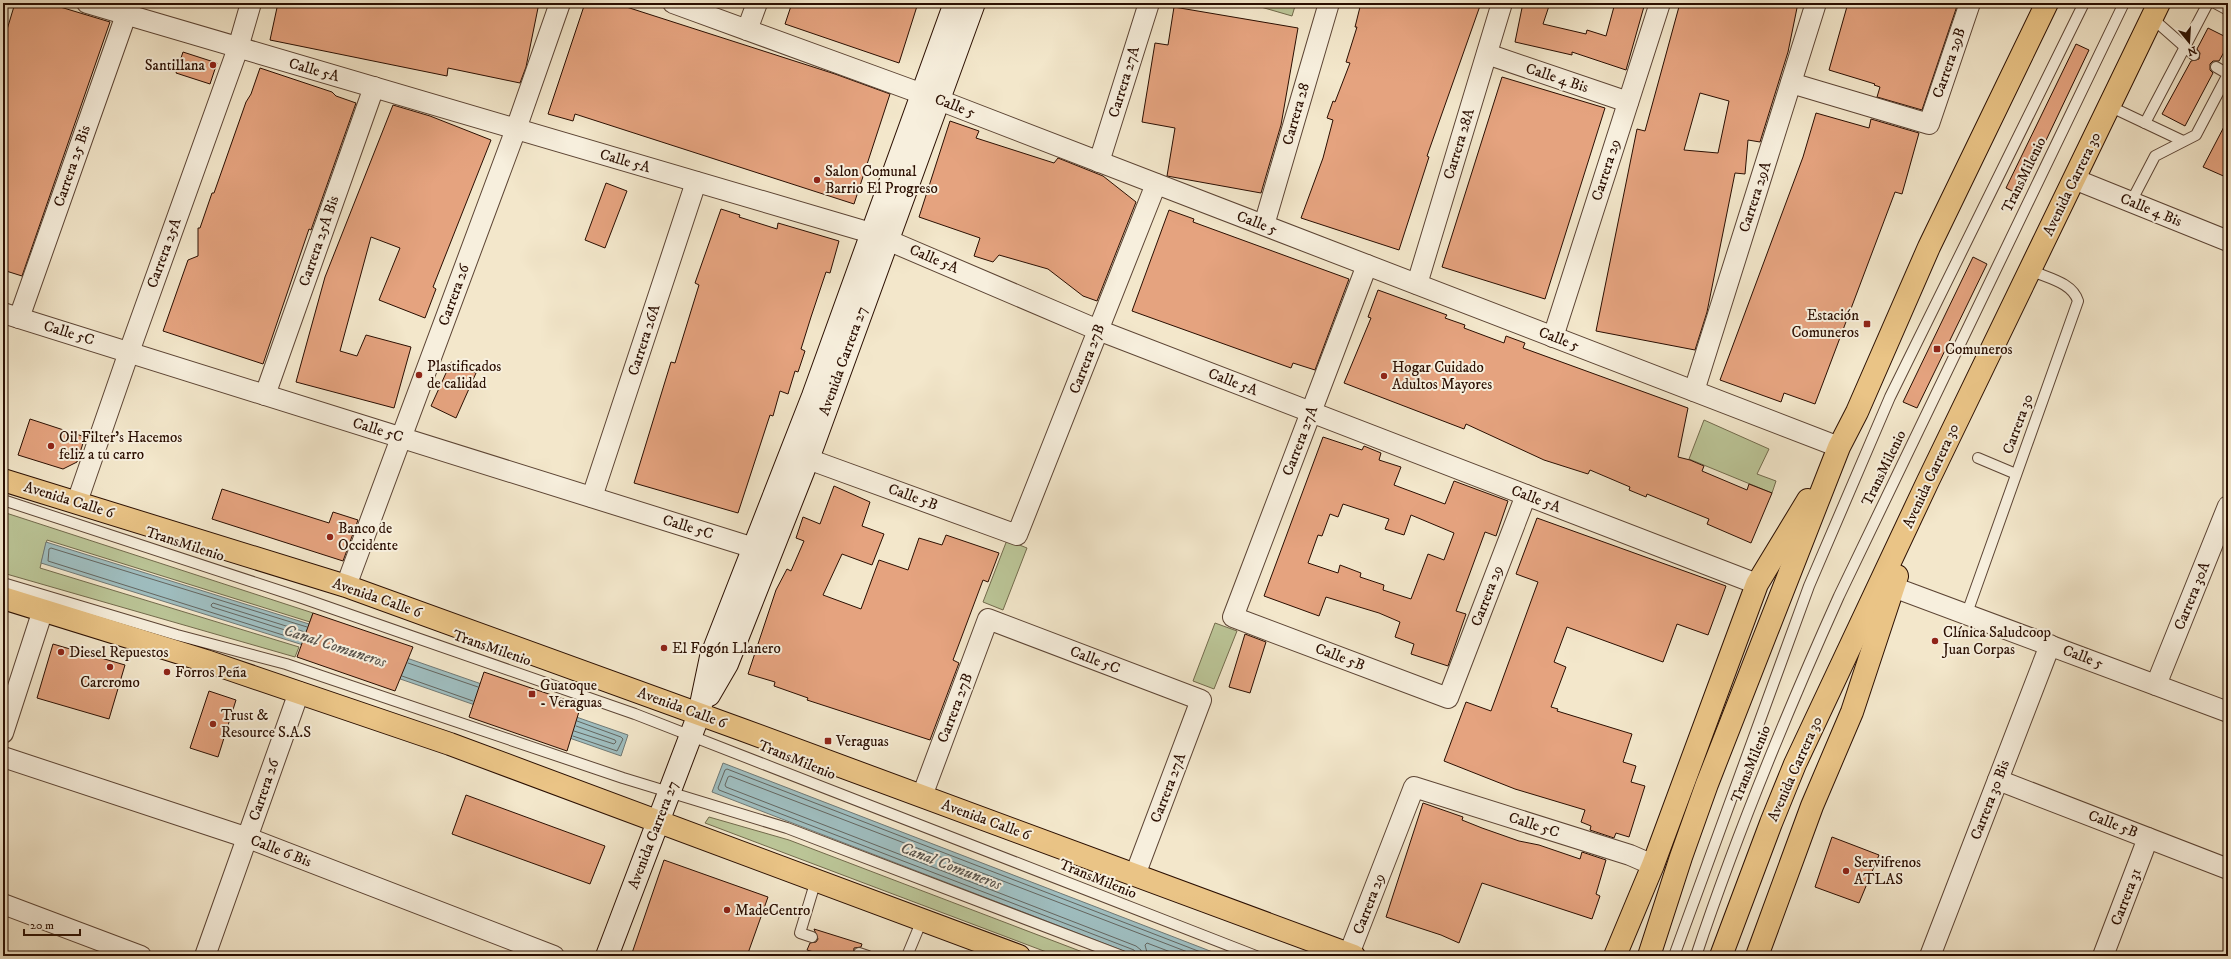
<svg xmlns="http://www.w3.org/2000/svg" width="2231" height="959" font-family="'IM FELL DW Pica',serif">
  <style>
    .green { fill: #bbc597; stroke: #726a4c }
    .water { fill: #9fbec0; stroke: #707874 }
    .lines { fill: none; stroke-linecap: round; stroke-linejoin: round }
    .shore { stroke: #646660; stroke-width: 1 }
    .building { fill: #e5a37f; stroke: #2a0e01; fill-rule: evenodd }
    .service-casing { stroke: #5c4434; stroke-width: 12 }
    .minor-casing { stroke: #5c4434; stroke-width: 22 }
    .secondary-casing { stroke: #2a0e01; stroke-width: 24 }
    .primary-casing { stroke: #2a0e01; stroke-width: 24 }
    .trunk-casing { stroke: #2a0e01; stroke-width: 24 }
    .service { stroke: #f7efdd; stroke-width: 10 }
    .minor { stroke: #f7efdd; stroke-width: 20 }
    .secondary { stroke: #f7efdd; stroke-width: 22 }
    .primary { stroke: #eac486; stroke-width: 22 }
    .trunk { stroke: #eac486; stroke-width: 22 }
    .poi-dot { fill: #8f2418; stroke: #f7efdd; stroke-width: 1.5 }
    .labels { text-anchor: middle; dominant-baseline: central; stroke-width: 4; stroke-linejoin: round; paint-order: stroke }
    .street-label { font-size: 15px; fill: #2a0e01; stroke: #f7efdd }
    .poi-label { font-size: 15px; fill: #2a0e01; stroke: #f7efdd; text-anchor: start }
    .water-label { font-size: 16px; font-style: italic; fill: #59544d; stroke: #f7efdd }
  </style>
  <rect width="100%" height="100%" fill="#f3e7cb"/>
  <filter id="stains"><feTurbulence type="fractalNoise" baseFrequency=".005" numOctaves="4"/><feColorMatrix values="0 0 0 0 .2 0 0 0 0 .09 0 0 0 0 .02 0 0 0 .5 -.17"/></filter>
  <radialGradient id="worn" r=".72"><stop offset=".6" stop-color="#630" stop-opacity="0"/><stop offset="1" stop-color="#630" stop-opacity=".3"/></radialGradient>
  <!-- green -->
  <g class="green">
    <path d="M1247,3h49l-4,13z"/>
    <path d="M1704,420l65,29 -12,25 19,7 -4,12 -83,-34z"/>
    <path d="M3,512l310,101 -3,9 -263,-82 -7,28 259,79 -4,10 -292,-84z"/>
    <path d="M1007,540l20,8 -24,62 -20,-8z"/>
    <path d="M1215,623l22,8 -23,58 -21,-8z"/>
    <path d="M709,817l80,23 304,116h-36l-352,-133z"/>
  </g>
  <!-- water -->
  <g class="water">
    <path d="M46,542l263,82 319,111 -7,21 -321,-112 -259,-81z"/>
    <path d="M723,763l500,193h-86l-425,-164z"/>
  </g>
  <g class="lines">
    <!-- shore -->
    <g class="shore">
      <path d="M304,636l-92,-29 -1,-2 2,-2 92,29"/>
      <path d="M302,641l-254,-80 1,-12 2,-1 256,79"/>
      <path d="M408,663l70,24"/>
      <path d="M402,676l71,25"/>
      <path d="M574,731l40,13 2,-2 -1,-2 -39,-14"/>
      <path d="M573,736l44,15 6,-12 -2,-2 -44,-16"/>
      <path d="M1137,956l-3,-6 -415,-160 -1,-2 7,-18 2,-1 484,187"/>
      <path d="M1142,956l-1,-6 -5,-4 -410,-159 -1,-2 3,-8 2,-1 468,180"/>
      <path d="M1148,956l-3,-11 2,-2 34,13"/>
    </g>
  </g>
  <!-- building -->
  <g class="building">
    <path d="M15,3h32l63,19 -88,254 -19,-6v-227z"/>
    <path d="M278,3h166l17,3 1,-3h77l-13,64 -6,16 -72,-15 -1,8 -177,-36z"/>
    <path d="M585,3h29l221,71 55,20 -36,110 -279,-90 -2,7 -25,-7z"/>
    <path d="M792,3h126l-19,60 -114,-39z"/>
    <path d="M1361,3h120l-54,153 2,1 -30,93 -98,-32 22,-60 10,-38 -6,-2 6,-17 2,1 15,-39 -4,-1 11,-35h-2z"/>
    <path d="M1523,3h27l-7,21 43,10 1,-4 19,6 9,-33h30l-19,67 -54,-18v3l-57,-13z"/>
    <path d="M1680,3h118l-10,49 -28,90 -12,-2 -3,34 -10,-1 -28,139 -12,38 -99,-19 41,-202 8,2zM1700,93l29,8 -11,52 -34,-3z"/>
    <path d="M1848,3h110l-36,107 -45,-13 3,-10 -6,-2 1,-1 -46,-14z"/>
    <path d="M1174,7l124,21 -17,97 -20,68 -94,-17 8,-48 -33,-6 13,-79 13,2z"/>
    <path d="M2208,28l20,10v7l-9,16h-6l-3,3v6l3,3 -28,53 -23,-12 29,-53 8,-2 1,-6 -3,-4z"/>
    <path d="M2076,44l13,6 -69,145 -14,-7z"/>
    <path d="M183,52l34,11 -7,21 -34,-11z"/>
    <path d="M260,68l72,24 4,4 20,7 -45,127 -2,-1 -46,135 -100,-33 25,-71 10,-4v-28h2l12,-35h2l32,-91 5,-8z"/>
    <path d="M1502,77l103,31 -60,191 -103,-32z"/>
    <path d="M393,105l37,11 61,24 -58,147 3,2 -11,29 -46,-18 21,-52 -29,-11 -31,114 17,5 9,-21 45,12 -17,61 -98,-26 29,-105z"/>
    <path d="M1816,113l53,15 2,-9 48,14 -17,61 -7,-2 -80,212 -31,-11 -3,9 -61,-22 83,-223z"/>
    <path d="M2228,119v59l-25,-11z"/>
    <path d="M950,121l29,10 -3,7 78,25 4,-5 45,18 33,26 -39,99 -14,-5 -35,-27 -49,-14 -6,7 -19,-6 6,-18 -61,-21z"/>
    <path d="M606,183l21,8 -22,57 -20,-8z"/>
    <path d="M721,209l19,6 -1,2 38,12 1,-6 61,18 -9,32 -4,-1 -15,45 -10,32 4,2 -7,21 -3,-1 -7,23 -8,-3 -7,25 -3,-1 -32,98 -104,-30 37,-121 4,1 24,-78 -4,-2z"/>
    <path d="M1169,210l25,9 -1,3 156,57 -34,91 -22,-7 -2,5 -159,-57z"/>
    <path d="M1973,257l14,7 -70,144 -14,-6z"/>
    <path d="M1378,290l69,25 -2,3 20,7 -1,3 40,15 2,-7 19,7 -2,5 165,60 -10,49 12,3 14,6 -2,5 45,19 2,-6 23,9 -21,50 -44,-19 2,-5 -62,-25 -1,3 -17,-7 1,-3 -40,-17 -2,4 -44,-14 -78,-36 -2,5 -120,-46 27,-65 -3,-1z"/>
    <path d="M451,362l25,11 -20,45 -25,-12z"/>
    <path d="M30,419l55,18 -8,25 -14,7 -45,-14z"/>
    <path d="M1323,437l39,13 2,-4 17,7 -2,7 22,7 -7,18 51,19 9,-23 54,20 -12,35 -11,-4 -29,79 10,3 -18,52 -37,-12 3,-10 -19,-7 5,-15 -21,-9 -53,-16 -7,19 -55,-20zM1343,504l46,15 -4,10 19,6 7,-20 43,18 -10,27 -16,-6 -17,45 -28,-9 1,-5 -24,-8 1,-4 -21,-8 -2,8 -30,-10 10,-28 4,1 8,-22 8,3z"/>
    <path d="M834,486l36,16 -8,24 22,8 -12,31 -30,-11 -19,41 38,14 18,-49 29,10 11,-32 23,7 4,-10 53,18 -11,29 -5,-2 -30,80 6,3 -29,77 -123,-40 1,-2 -34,-12 1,-4 -27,-8 28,-84 11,-21 4,2 13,-30 -8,-3 7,-21 17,7z"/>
    <path d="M222,489l107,34 4,-11 25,8 -15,41 -131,-42z"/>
    <path d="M1537,518l189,68 -18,49 -31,-11 -14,38 -96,-35 -13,35 12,5 -15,40 7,2 -1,2 75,23 -9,28 13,4 -5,16 14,4 -16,51 -13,-4 -2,5 -24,-8 1,-4 -10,-4 4,-12 -70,-21 -71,-28 22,-59 25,9 47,-129 -22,-8z"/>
    <path d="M313,613l100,34 -18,44 -98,-34z"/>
    <path d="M1245,634l21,8 -16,51 -21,-6z"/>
    <path d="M53,644l72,21 -16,54 -72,-21z"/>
    <path d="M484,672l97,33 -14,46 -98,-34z"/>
    <path d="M209,691l27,9 -18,57 -28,-9z"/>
    <path d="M466,795l139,51 -15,38 -138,-50z"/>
    <path d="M1423,803l40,14 -1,3 20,8 37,13 20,4 41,14 2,-7 24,8 -10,34 4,2 -8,23 -110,-36 -23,60 -18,-8 -55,-18z"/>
    <path d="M1832,837l47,18 -20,48 -44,-16z"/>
    <path d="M664,860l104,37 -21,59h-116z"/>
    <path d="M814,929l48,15 -1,3 -7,1 -1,8h-26l-20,-6 3,-7 6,-1 2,-3z"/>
  </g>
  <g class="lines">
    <!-- service casing -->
    <g class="service-casing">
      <g id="service">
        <path d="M2215,3l13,7"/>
        <path d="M2152,18l42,37"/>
        <path d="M2216,67l12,7"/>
        <path d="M2109,106l74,35"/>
        <path d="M2145,123l63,-120"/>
        <path d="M2131,202l24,-46 41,-21 32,-61"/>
        <path d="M1978,458l38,16"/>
        <path d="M3,500l299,98 333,116 621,242"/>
        <path d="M3,583l174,52 109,29 337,114 164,50 335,128"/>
        <path d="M1967,613l111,-312c-6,-19 -31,-23 -48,-31"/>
        <path d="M812,937l-12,-4 16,-53"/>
        <path d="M859,953l9,3"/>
        <path d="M907,956l15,-36"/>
        <path d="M1674,956l135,-370 81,-189 194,-394"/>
        <path d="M1696,956c41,-123 90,-242 143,-360l285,-593"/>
      </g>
    </g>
    <!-- minor casing -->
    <g class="minor-casing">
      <g id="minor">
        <path d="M87,3l784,230 227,97 659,254"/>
        <path d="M673,3l266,97 900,347"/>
        <path d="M747,30l10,-27"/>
        <path d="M1487,54l141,48"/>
        <path d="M1791,83l138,41 41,-121"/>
        <path d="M1099,162l50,-159"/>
        <path d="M2074,179l154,62"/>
        <path d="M1264,225l65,-222"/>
        <path d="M1367,265l-134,352 215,81 78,-203"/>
        <path d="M1417,284l85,-281"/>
        <path d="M3,313l751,235"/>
        <path d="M19,318l107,-303"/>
        <path d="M1553,337l107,-334"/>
        <path d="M1694,391l122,-388"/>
        <path d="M265,395l109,-308"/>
        <path d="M808,459l209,76 139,-351"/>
        <path d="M592,497l104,-315"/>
        <path d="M77,502l52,-150 109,-304 13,-45"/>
        <path d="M346,586l170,-457 44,-126"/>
        <path d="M1893,587l335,125"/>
        <path d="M2156,685l72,-179"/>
        <path d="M3,733l40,-123"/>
        <path d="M3,757l245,81 306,118"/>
        <path d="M1998,780l230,89"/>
        <path d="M922,796l66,-177 213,81 -66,175"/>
        <path d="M3,904l138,52"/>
        <path d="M1349,954l65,-167 216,68 23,10"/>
        <path d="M205,956l94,-264"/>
        <path d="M1930,956l120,-311"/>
        <path d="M2103,956l45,-118"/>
      </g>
    </g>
    <!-- secondary casing -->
    <g class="secondary-casing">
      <g id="secondary">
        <path d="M709,695l18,-31 81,-205 166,-456"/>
        <path d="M607,956l92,-242 12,-57 102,-261 142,-393"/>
      </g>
    </g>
    <!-- primary casing -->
    <g class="primary-casing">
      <g id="primary">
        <path d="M3,480l343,106 397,144 611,226"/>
        <path d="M3,598l203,63 244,83 569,212"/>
      </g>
    </g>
    <!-- trunk casing -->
    <g class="trunk-casing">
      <g id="trunk">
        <path d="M1615,956l38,-91 104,-281 51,-84"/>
        <path d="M1649,956l32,-99 26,-73 132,-337 18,-35 72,-165 118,-244"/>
        <path d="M1721,956l50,-133 24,-59 133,-283 231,-478"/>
        <path d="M1757,956l55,-150 40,-94 45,-136"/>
      </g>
    </g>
    <!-- service -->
    <use href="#service" class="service"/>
    <!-- minor -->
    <use href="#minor" class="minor"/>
    <!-- secondary -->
    <use href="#secondary" class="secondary"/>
    <!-- primary -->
    <use href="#primary" class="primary"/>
    <!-- trunk -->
    <use href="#trunk" class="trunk"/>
  </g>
  <!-- markers -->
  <g class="poi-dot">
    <circle cx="213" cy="65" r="4"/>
    <circle cx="817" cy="180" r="4"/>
    <rect x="1863" y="320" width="8" height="8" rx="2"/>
    <rect x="1933" y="345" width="8" height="8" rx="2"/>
    <circle cx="419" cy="375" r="4"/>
    <circle cx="1384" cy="376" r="4"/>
    <circle cx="51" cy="446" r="4"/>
    <circle cx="330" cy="537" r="4"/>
    <circle cx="1935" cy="641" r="4"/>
    <circle cx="664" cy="648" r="4"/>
    <circle cx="61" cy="652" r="4"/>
    <circle cx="110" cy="667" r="4"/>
    <circle cx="167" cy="672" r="4"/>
    <rect x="528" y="690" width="8" height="8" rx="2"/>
    <circle cx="213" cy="724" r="4"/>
    <rect x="824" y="737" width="8" height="8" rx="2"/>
    <circle cx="1846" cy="871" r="4"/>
    <circle cx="727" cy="910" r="4"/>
  </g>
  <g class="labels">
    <!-- street labels -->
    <g class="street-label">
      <text transform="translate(1949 63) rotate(-71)">Carrera 29B</text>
      <text transform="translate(314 70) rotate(16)">Calle 5A</text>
      <text transform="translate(1557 78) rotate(18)">Calle 4 Bis</text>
      <text transform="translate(1124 82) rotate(-73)">Carrera 27A</text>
      <text transform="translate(955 106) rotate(21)">Calle 5</text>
      <text transform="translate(1296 114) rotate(-74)">Carrera 28</text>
      <text transform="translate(1459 144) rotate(-73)">Carrera 28A</text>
      <text transform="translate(625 161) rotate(16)">Calle 5A</text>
      <text transform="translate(72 166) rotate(-71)">Carrera 25 Bis</text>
      <text transform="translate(1606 170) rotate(-72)">Carrera 29</text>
      <text transform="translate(2024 175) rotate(-64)">TransMilenio</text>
      <text transform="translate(2072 184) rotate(-64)">Avenida Carrera 30</text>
      <text transform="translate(1755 197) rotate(-72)">Carrera 29A</text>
      <text transform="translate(2151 210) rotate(22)">Calle 4 Bis</text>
      <text transform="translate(1257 223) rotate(21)">Calle 5</text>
      <text transform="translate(319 241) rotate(-71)">Carrera 25A Bis</text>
      <text transform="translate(164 253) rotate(-70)">Carrera 25A</text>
      <text transform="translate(934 259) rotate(23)">Calle 5A</text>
      <text transform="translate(454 295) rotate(-70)">Carrera 26</text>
      <text transform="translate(69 333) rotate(17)">Calle 5C</text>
      <text transform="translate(1559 339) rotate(21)">Calle 5</text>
      <text transform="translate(644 340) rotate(-72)">Carrera 26A</text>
      <text transform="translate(1087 359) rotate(-69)">Carrera 27B</text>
      <text transform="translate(843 361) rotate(-70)">Avenida Carrera 27</text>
      <text transform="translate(1233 382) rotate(21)">Calle 5A</text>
      <text transform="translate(2018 424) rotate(-70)">Carrera 30</text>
      <text transform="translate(378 430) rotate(17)">Calle 5C</text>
      <text transform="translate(1300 441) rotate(-69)">Carrera 27A</text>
      <text transform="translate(1884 468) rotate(-64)">TransMilenio</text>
      <text transform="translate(1931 476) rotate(-65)">Avenida Carrera 30</text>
      <text transform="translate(913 497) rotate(20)">Calle 5B</text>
      <text transform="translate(1536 499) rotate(21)">Calle 5A</text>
      <text transform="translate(69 500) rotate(17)">Avenida Calle 6</text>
      <text transform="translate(688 527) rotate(17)">Calle 5C</text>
      <text transform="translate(185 544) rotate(18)">TransMilenio</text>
      <text transform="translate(1487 596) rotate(-69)">Carrera 29</text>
      <text transform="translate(2192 596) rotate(-68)">Carrera 30A</text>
      <text transform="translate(377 598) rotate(19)">Avenida Calle 6</text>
      <text transform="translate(492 648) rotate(19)">TransMilenio</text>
      <text transform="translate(1340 657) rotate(21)">Calle 5B</text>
      <text transform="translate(2083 657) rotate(21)">Calle 5</text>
      <text transform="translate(1095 660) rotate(21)">Calle 5C</text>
      <text transform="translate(682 708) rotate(20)">Avenida Calle 6</text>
      <text transform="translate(955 708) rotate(-69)">Carrera 27B</text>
      <text transform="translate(797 760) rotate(22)">TransMilenio</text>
      <text transform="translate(1751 764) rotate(-68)">TransMilenio</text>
      <text transform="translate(1795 769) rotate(-66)">Avenida Carrera 30</text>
      <text transform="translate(1168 788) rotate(-69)">Carrera 27A</text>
      <text transform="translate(264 790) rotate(-71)">Carrera 26</text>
      <text transform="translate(1990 800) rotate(-69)">Carrera 30 Bis</text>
      <text transform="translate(986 820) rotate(20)">Avenida Calle 6</text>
      <text transform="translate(2113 824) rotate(21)">Calle 5B</text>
      <text transform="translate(1534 825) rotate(18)">Calle 5C</text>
      <text transform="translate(653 835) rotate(-69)">Avenida Carrera 27</text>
      <text transform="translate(281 851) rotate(21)">Calle 6 Bis</text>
      <text transform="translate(1098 879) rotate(22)">TransMilenio</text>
      <text transform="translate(2126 897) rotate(-69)">Carrera 31</text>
      <text transform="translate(1369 904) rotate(-69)">Carrera 29</text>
    </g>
    <!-- poi labels -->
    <g class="poi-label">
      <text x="205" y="65" text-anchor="end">Santillana</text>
      <text x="825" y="171">Salon Comunal<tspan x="825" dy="17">Barrio El Progreso</tspan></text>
      <text x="1859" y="315" text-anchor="end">Estación<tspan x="1859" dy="17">Comuneros</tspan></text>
      <text x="1945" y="349">Comuneros</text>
      <text x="427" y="366">Plastificados<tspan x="427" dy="17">de calidad</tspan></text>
      <text x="1392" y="367">Hogar Cuidado<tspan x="1392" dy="17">Adultos Mayores</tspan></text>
      <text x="59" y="437">Oil Filter's Hacemos<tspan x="59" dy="17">feliz a tu carro</tspan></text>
      <text x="338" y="528">Banco de<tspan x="338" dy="17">Occidente</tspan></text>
      <text x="1943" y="632">Clínica Saludcoop<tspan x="1943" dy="17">Juan Corpas</tspan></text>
      <text x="672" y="648">El Fogón Llanero</text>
      <text x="69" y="652">Diesel Repuestos</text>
      <text x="175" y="672">Forros Peña</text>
      <text x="110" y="682" text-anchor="middle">Carcromo</text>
      <text x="540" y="685">Guatoque<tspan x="540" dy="17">- Veraguas</tspan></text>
      <text x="221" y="715">Trust &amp;<tspan x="221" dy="17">Resource S.A.S</tspan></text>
      <text x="836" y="741">Veraguas</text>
      <text x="1854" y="862">Servifrenos<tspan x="1854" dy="17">ATLAS</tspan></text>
      <text x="735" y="910">MadeCentro</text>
    </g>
    <!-- water labels -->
    <g class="water-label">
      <text transform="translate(335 646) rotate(18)">Canal Comuneros</text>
      <text transform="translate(951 866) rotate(21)">Canal Comuneros</text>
    </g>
  </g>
  <!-- margin -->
  <rect width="2231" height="959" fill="none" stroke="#f3e7cb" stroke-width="16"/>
  <rect x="4" y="4" width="2223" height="951" fill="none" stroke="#2a0e01" stroke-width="2"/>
  <rect x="8" y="8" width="2215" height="943" fill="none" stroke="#2a0e01"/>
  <!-- north arrow -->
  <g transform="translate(2189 42) rotate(162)" stroke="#f7efdd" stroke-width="3" paint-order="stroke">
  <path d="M0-3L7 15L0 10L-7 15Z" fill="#2a0e01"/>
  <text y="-6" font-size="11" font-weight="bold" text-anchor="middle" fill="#2a0e01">N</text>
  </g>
  <!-- scale -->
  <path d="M24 929v6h56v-6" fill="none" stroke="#2a0e01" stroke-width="2"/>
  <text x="30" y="929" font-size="12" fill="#2a0e01" stroke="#f7efdd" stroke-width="3" paint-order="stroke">20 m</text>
  <rect width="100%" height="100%" filter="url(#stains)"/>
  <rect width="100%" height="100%" fill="url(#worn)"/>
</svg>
